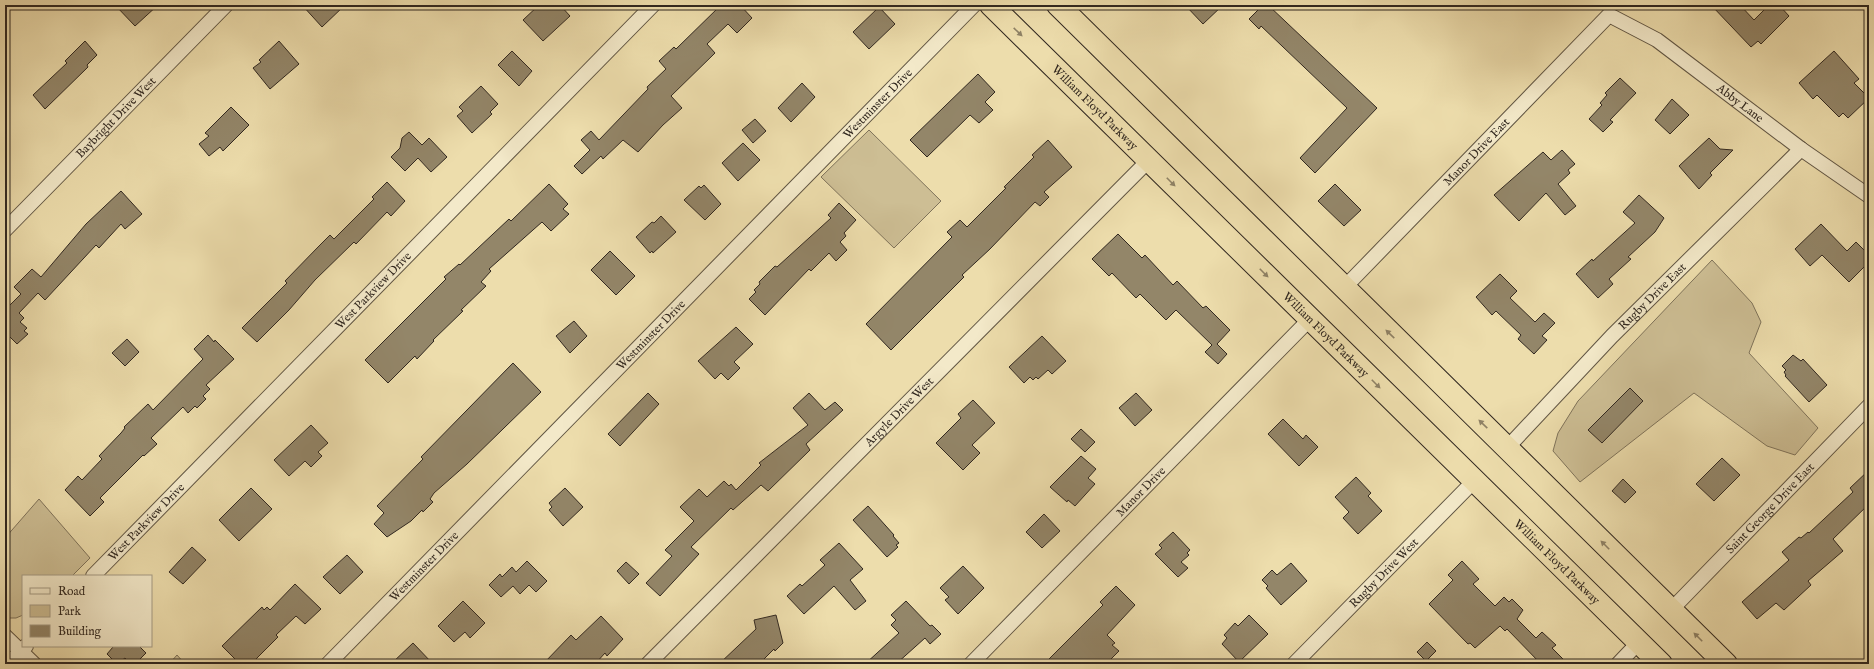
<svg xmlns="http://www.w3.org/2000/svg" width="1874" height="669" font-family="'IM FELL English',serif">
  <style>
    .green { fill: #cdbe94; stroke: #7f735a }
    .building { fill: #938669; stroke: #312820 }
    .lines { fill: none; stroke-linecap: round; stroke-linejoin: round }
    .street-casing { stroke: #605543; stroke-width: 16 }
    .highway-casing { stroke: #312820; stroke-width: 24 }
    .street { stroke: #f3e9c9; stroke-width: 14 }
    .highway { stroke: #edddac; stroke-width: 22 }
    .oneway { fill: #8f8266 }
    .labels { text-anchor: middle; dominant-baseline: central; stroke-width: 3; stroke-linejoin: round; paint-order: stroke }
    .street-label { font-size: 12px; fill: #312820; stroke: #f3e9c9 }
  </style>
  <rect width="100%" height="100%" fill="#edddac"/>
  <filter id="stains"><feTurbulence type="fractalNoise" baseFrequency=".005" numOctaves="4"/><feColorMatrix values="0 0 0 0 .2 0 0 0 0 .09 0 0 0 0 .02 0 0 0 .5 -.17"/></filter>
  <radialGradient id="worn" r=".72"><stop offset=".6" stop-color="#630" stop-opacity="0"/><stop offset="1" stop-color="#630" stop-opacity=".3"/></radialGradient>
  <!-- green -->
  <g class="green">
    <path d="M869,130l72,71 -47,47 -73,-71z"/>
    <path d="M1712,260l40,43 9,19 -12,31 69,75 -23,27 -28,-9 -73,-53 -114,89 -27,-31 5,-18 20,-32z"/>
    <path d="M39,499l51,59 -18,18h-49v39l-7,3h-10l-1,-80z"/>
    <path d="M177,655l8,9h-16z"/>
  </g>
  <!-- building -->
  <g class="building">
    <path d="M115,5h43l-23,21z"/>
    <path d="M302,5h43l-23,22z"/>
    <path d="M539,5h21l10,11 -27,25 -20,-21z"/>
    <path d="M721,5h19l12,13 -15,15 -9,-9 -21,20 8,9 -44,43 11,12 -19,17 -25,27 -15,-12 -20,19 -2,-3 -19,18 -8,-8 16,-16 -9,-10 10,-9 8,9 49,-51 -1,-2 19,-18 -7,-8 15,-14 2,2z"/>
    <path d="M1185,5h38l-20,19z"/>
    <path d="M1263,5h5l109,103 -62,65 -15,-15 47,-50 -86,-82 -2,3 -10,-10z"/>
    <path d="M1711,5h29l14,15 15,-15h10l10,11 -28,28 -3,-3 -7,6z"/>
    <path d="M879,7l16,17 -26,25 -16,-17z"/>
    <path d="M85,41l12,14 -10,10 1,2 -43,42 -12,-14 34,-32 -2,-2z"/>
    <path d="M279,41l20,23 -29,25 -17,-21 8,-6 -2,-2z"/>
    <path d="M512,51l20,20 -13,15 -21,-21z"/>
    <path d="M1834,51l25,28 -5,4 15,15 -21,20 -5,-5 -4,4 -22,-22 -4,4 -14,-16z"/>
    <path d="M978,74l17,18 -10,10 8,8 -14,13 -9,-8 -43,42 -17,-17z"/>
    <path d="M1620,78l16,15 -26,27 3,2 -10,10 -14,-13 13,-14 -2,-2 7,-8 -2,-2z"/>
    <path d="M802,83l13,14 -24,25 -13,-14z"/>
    <path d="M481,86l17,18 -8,8 2,2 -20,19 -15,-17 6,-5 -4,-4z"/>
    <path d="M1672,99l17,16 -19,19 -15,-14z"/>
    <path d="M231,107l18,18 -26,26 -3,-4 -11,9 -10,-12 10,-8 -4,-3z"/>
    <path d="M755,119l11,12 -13,12 -11,-13z"/>
    <path d="M409,132l13,13 7,-7 18,19 -16,15 -13,-14 -13,13 -14,-14 9,-9 2,-10z"/>
    <path d="M1709,138l11,11 13,1 -23,23 2,2 -13,14 -20,-23z"/>
    <path d="M1048,140l24,27 -28,25 5,5 -9,9 -5,-4 -45,47 -28,26 2,2 -73,73 -25,-26 86,-87 -5,-5 13,-12 7,7 39,-39 -2,-1 30,-30 -2,-2z"/>
    <path d="M743,143l17,17 -22,21 -16,-18z"/>
    <path d="M1562,150l13,14 -7,6 2,3 -12,11 18,22 -11,9 -19,-22 -27,28 -25,-26 49,-43 8,8z"/>
    <path d="M387,182l18,19 -14,15 -4,-4 -31,32 -2,-2 -39,38 -26,30 -32,32 -15,-14 45,-45 -2,-2 34,-35 11,-11 4,4 40,-40 -2,-2z"/>
    <path d="M549,184l19,20 -5,5 6,5 -18,17 -9,-9 -53,47 2,2 -10,11 5,4 -25,24 2,1 -30,29 1,1 -17,18 -2,-3 -27,27 -23,-23 81,-81 -2,-2 15,-13 1,1 49,-46 2,2z"/>
    <path d="M1335,184l26,26 -17,16 -26,-25z"/>
    <path d="M704,185l17,19 -16,16 -21,-20 15,-14 2,2z"/>
    <path d="M121,191l21,23 -17,15 -4,-5 -22,24 -3,-3 -51,55 -7,-7 -19,20 5,5 -4,4 7,6 -3,3 4,3 -11,10 -10,-10 -2,2v-36l5,5 11,-11 -7,-7 18,-18 9,8 45,-53z"/>
    <path d="M1639,195l25,23 -9,14 -27,25 3,2 -22,20 4,5 -15,14 -22,-24 16,-15 1,2 42,-38 -12,-11z"/>
    <path d="M839,203l17,17 -12,13 2,3 -6,6 7,8 -11,11 -7,-8 -18,18 -2,-2 -44,46 -16,-16 7,-7 -2,-2 6,-6 -1,-2 16,-16 2,1 54,-49 -3,-3z"/>
    <path d="M661,216l15,16 -23,21 -1,-2 -2,2 -14,-16 16,-15 2,1z"/>
    <path d="M1821,224l26,27 9,-9 13,13v7l-20,20 -27,-27 -12,11 -15,-17z"/>
    <path d="M1118,234l24,24 3,-3 28,30 4,-4 26,27 3,-2 24,24 -13,14 10,10 -9,10 -13,-12 7,-7 -36,-35 -10,10 -26,-26 -4,4 -24,-25 -3,3 -17,-17z"/>
    <path d="M610,251l25,25 -19,19 -25,-25z"/>
    <path d="M1500,274l17,17 -7,7 25,24 9,-9 11,10 -13,13 5,4 -13,14 -16,-15 3,-4 -25,-24 -4,4 -16,-18z"/>
    <path d="M574,321l13,15 -17,17 -14,-17z"/>
    <path d="M736,327l17,17 -19,18 6,6 -12,12 -7,-7 -6,6 -17,-18z"/>
    <path d="M208,335l6,7 1,-2 19,19 -28,26 4,4 -7,7 3,3 -9,9 -2,-2 -7,7 -5,-6 -32,31 6,6 -13,12 -1,-1 -43,43 4,4 -14,14 -25,-26 13,-14 4,4 20,-21 -3,-3 22,-23 4,-5 -1,-1 24,-23 5,6 50,-51 -9,-10z"/>
    <path d="M1042,336l24,25 -14,13 -4,-4 -10,9 -2,-2 -3,3 -3,-3 -6,6 -15,-16z"/>
    <path d="M127,339l12,13 -14,14 -13,-13z"/>
    <path d="M1793,355l8,6 2,-2 24,26 -18,17 -24,-26 1,-1 -2,-3 2,-2 -4,-4z"/>
    <path d="M513,363l28,29 -74,72 -33,29 -4,6 3,3 -10,10 -1,-2 -11,11 -24,16 -13,-13 10,-11 -7,-7 46,-47 -2,-2z"/>
    <path d="M1630,388l13,13 -41,42 -14,-13z"/>
    <path d="M648,393l11,11 -39,42 -12,-12z"/>
    <path d="M809,393l16,17 10,-8 8,8 -37,34 4,6 -42,41 -7,-6 -28,25 -2,-2 -40,39 8,7 -39,42 -14,-13 26,-27 -7,-6 29,-29 -14,-14 19,-18 8,8 17,-16 5,5 2,-2 5,6 25,-25 -2,-2 49,-38 -15,-17z"/>
    <path d="M1136,393l16,17 -17,16 -16,-18z"/>
    <path d="M973,400l22,23 -23,22 8,8 -17,17 -27,-27 25,-25 -3,-4z"/>
    <path d="M1283,419l20,20 3,-4 12,12 -19,19 -31,-32z"/>
    <path d="M311,425l17,18 -10,9 4,4 -11,11 -6,-6 -16,15 -15,-16z"/>
    <path d="M1081,429l14,13 -10,10 -14,-13z"/>
    <path d="M1081,456l15,13 -8,9 7,6 -20,22 -7,-6 -1,2 -17,-15z"/>
    <path d="M1722,458l18,17 -26,26 -18,-17z"/>
    <path d="M1869,470v34l-36,35 10,12 -35,30 3,4 -27,25 -8,-7 -19,16 -15,-17 47,-42 -7,-8 17,-15 2,1 7,-6 1,1 44,-41 -3,-4z"/>
    <path d="M1356,477l15,16 -3,3 14,15 -24,23 -15,-16 6,-6 -14,-15z"/>
    <path d="M1623,479l13,13 -11,11 -13,-12z"/>
    <path d="M251,488l21,21 -33,32 -20,-21z"/>
    <path d="M565,488l18,19 -20,19 -14,-16 3,-3 -3,-4z"/>
    <path d="M868,506l26,29 -1,1 6,7 -3,2 2,2 -11,10 -34,-37z"/>
    <path d="M1044,514l16,17 -18,17 -16,-16z"/>
    <path d="M1173,532l17,18 -3,3 2,2 -8,7 7,6 -10,9 -23,-23 7,-6 -3,-3z"/>
    <path d="M839,543l24,26 -13,11 16,21 -11,9 -21,-24 -30,28 -17,-18 13,-12 2,2 23,-21 -5,-5z"/>
    <path d="M192,547l14,13 -23,24 -14,-12z"/>
    <path d="M347,555l16,17 -23,22 -17,-17z"/>
    <path d="M527,561l20,20 -11,11 -7,-7 -9,9 -7,-8 -12,11 -12,-12 11,-11 2,3 10,-10 4,5z"/>
    <path d="M1462,561l17,18 -6,5 22,22 9,-9 5,5 3,-3 11,11 -6,9 19,19 6,-6 14,13 -4,3 16,16h-27l-34,-35 -2,2 -5,-5 -25,22 -5,-5 -2,1 -39,-40 24,-24 -5,-5z"/>
    <path d="M626,562l13,12 -10,10 -12,-13z"/>
    <path d="M1291,563l16,18 -26,24 -15,-17 2,-2 -6,-6 10,-10 5,5z"/>
    <path d="M963,566l21,22 -26,26 -13,-14 4,-3 -9,-9z"/>
    <path d="M295,584l26,25 -16,15 -9,-8 -20,19 2,2 -27,27h-11l-18,-18 40,-39 2,3 3,-3 3,3z"/>
    <path d="M1116,586l19,19 -28,30 8,8 -3,2 7,6 -13,13h-62l59,-59 -3,-3z"/>
    <path d="M463,601l22,22 -15,15 -5,-6 -11,10 -16,-16z"/>
    <path d="M906,601l24,25 2,-1 9,9 -11,10 -5,-6 -29,26h-31l34,-31 -8,-8 5,-5 -5,-5z"/>
    <path d="M776,615l7,28 -8,8 -1,-2 -15,15h-40l37,-35 -2,-9z"/>
    <path d="M1249,615l19,19 -29,28 -17,-18 5,-6 -3,-3 11,-12 3,3z"/>
    <path d="M601,616l22,23 -16,17 -2,-3 -10,11h-52l28,-29 5,5z"/>
    <path d="M1427,642l9,9 -10,10 -9,-9z"/>
    <path d="M413,643l20,21h-42z"/>
    <path d="M112,646h27l7,7 -11,11h-4l-6,-6 -8,6 -10,-10 6,-7z"/>
  </g>
  <g class="lines">
    <!-- street casing -->
    <g class="street-casing">
      <g id="street">
        <path id="s1" d="M5,230l221,-225"/>
        <path id="s2" d="M1344,288l265,-273 48,25 144,109 68,47"/>
        <path id="s3" d="M1507,448l105,-112 189,-187"/>
        <path id="s4" d="M93,576l560,-571"/>
        <path id="s5" d="M1671,610l198,-204"/>
        <path d="M5,636l29,28"/>
        <path d="M8,664l18,-18"/>
        <path id="s6" d="M328,664l646,-659"/>
        <path id="s7" d="M648,664l501,-504"/>
        <path id="s8" d="M971,664l339,-345"/>
        <path id="s9" d="M1294,664l180,-183"/>
        <path d="M1618,664l21,-22"/>
      </g>
    </g>
    <!-- highway casing -->
    <g class="highway-casing">
      <g id="highway">
        <path id="s10" d="M991,5l670,659"/>
        <path d="M1058,5l668,659"/>
      </g>
    </g>
    <!-- street -->
    <use href="#street" class="street"/>
    <!-- highway -->
    <use href="#highway" class="highway"/>
  </g>
  <!-- one-way arrows -->
  <defs><path id="oneway-solid" d="M-6-.8H1V-3.2L6.5 0L1 3.2V.8H-6Z"/></defs>
  <g class="oneway">
    <use href="#oneway-solid" transform="translate(1018 32) rotate(44)"/>
    <use href="#oneway-solid" transform="translate(1171 182) rotate(45)"/>
    <use href="#oneway-solid" transform="translate(1264 273) rotate(45)"/>
    <use href="#oneway-solid" transform="translate(1390 334) rotate(-136)"/>
    <use href="#oneway-solid" transform="translate(1376 384) rotate(45)"/>
    <use href="#oneway-solid" transform="translate(1483 424) rotate(-136)"/>
    <use href="#oneway-solid" transform="translate(1605 545) rotate(-135)"/>
    <use href="#oneway-solid" transform="translate(1698 637) rotate(-135)"/>
  </g>
  <g class="labels">
    <!-- street labels -->
    <g class="street-label">
      <text stroke="none"><textPath href="#s6" startOffset="785">Westminster Drive</textPath></text>
      <text stroke="none"><textPath href="#s2" startOffset="539">Abby Lane</textPath></text>
      <text stroke="none"><textPath href="#s10" startOffset="146">William Floyd Parkway</textPath></text>
      <text stroke="none"><textPath href="#s1" startOffset="158">Baybright Drive West</textPath></text>
      <text stroke="none"><textPath href="#s2" startOffset="190">Manor Drive East</textPath></text>
      <text stroke="none"><textPath href="#s4" startOffset="400">West Parkview Drive</textPath></text>
      <text stroke="none"><textPath href="#s3" startOffset="210">Rugby Drive East</textPath></text>
      <text stroke="none"><textPath href="#s6" startOffset="461">Westminster Drive</textPath></text>
      <text stroke="none"><textPath href="#s10" startOffset="470">William Floyd Parkway</textPath></text>
      <text stroke="none"><textPath href="#s7" startOffset="356">Argyle Drive West</textPath></text>
      <text stroke="none"><textPath href="#s8" startOffset="242">Manor Drive</textPath></text>
      <text stroke="none"><textPath href="#s5" startOffset="142">Saint George Drive East</textPath></text>
      <text stroke="none"><textPath href="#s4" startOffset="76">West Parkview Drive</textPath></text>
      <text stroke="none"><textPath href="#s10" startOffset="794">William Floyd Parkway</textPath></text>
      <text stroke="none"><textPath href="#s6" startOffset="137">Westminster Drive</textPath></text>
      <text stroke="none"><textPath href="#s9" startOffset="128">Rugby Drive West</textPath></text>
    </g>
  </g>
  <!-- margin -->
  <rect width="1874" height="669" fill="none" stroke="#edddac" stroke-width="20"/>
  <rect x="6" y="6" width="1862" height="657" fill="none" stroke="#312820" stroke-width="2"/>
  <rect x="10" y="10" width="1854" height="649" fill="none" stroke="#312820"/>
  <!-- legend -->
  <rect x="22" y="575" width="130" height="72" fill="#f3e9c9" stroke="#a59c85"/>
  <rect x="30" y="588" width="20" height="6" fill="#f3e9c9" stroke="#a59c85"/>
  <text x="58" y="595" font-size="12" fill="#312820">Road</text>
  <rect x="30" y="605" width="20" height="12" fill="#cdbe94" stroke="#a59c85"/>
  <text x="58" y="615" font-size="12" fill="#312820">Park</text>
  <rect x="30" y="625" width="20" height="12" fill="#938669" stroke="#a59c85"/>
  <text x="58" y="635" font-size="12" fill="#312820">Building</text>
  <rect width="100%" height="100%" filter="url(#stains)"/>
  <rect width="100%" height="100%" fill="url(#worn)"/>
</svg>
